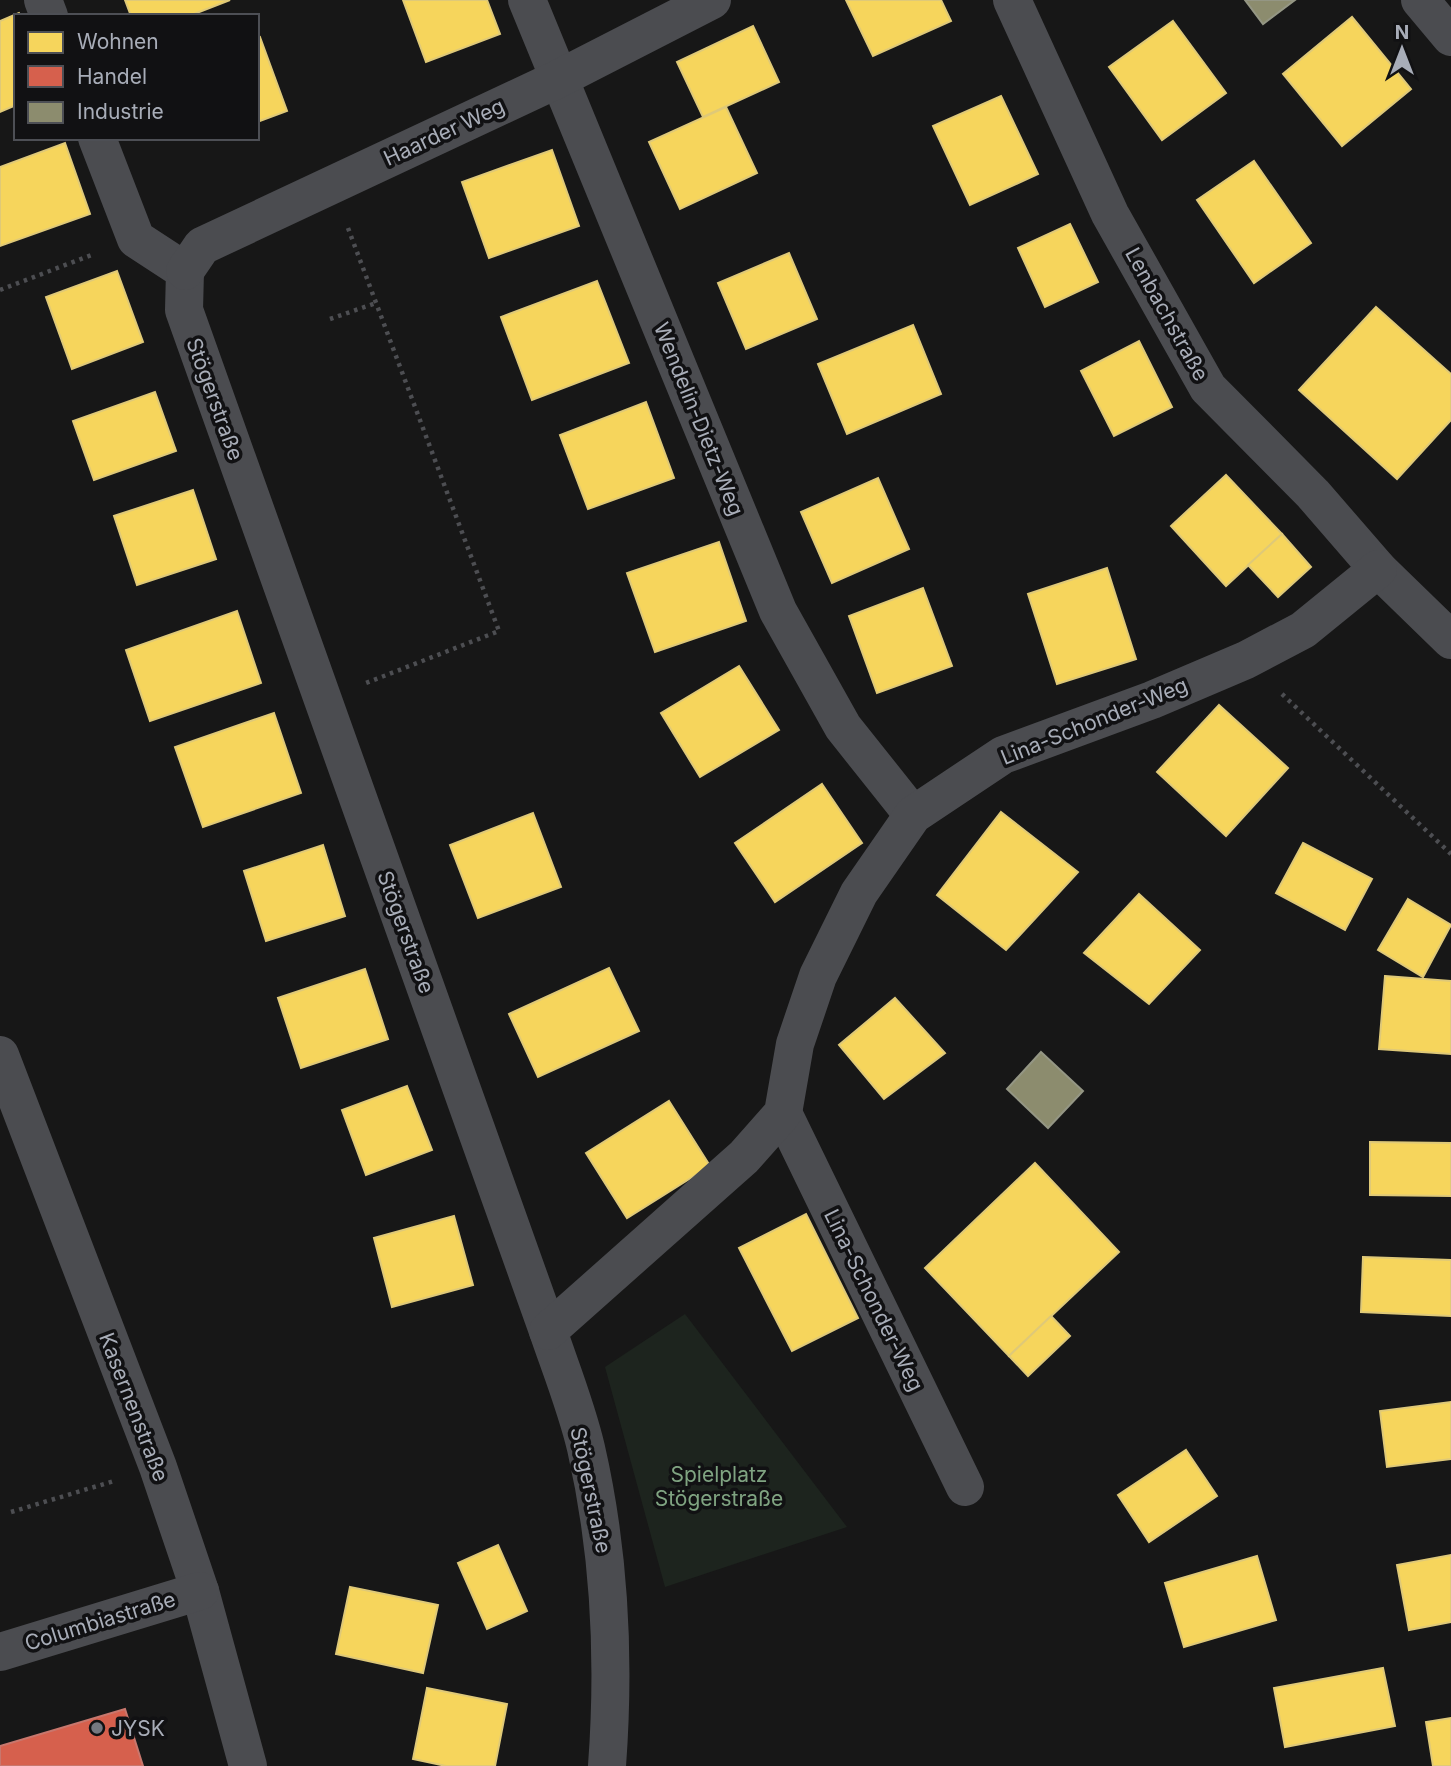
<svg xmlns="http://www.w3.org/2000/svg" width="1451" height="1766" font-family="Inter,sans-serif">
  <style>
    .green { fill: #1d241e }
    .homes { fill: #f6d55c; stroke: #dfc978; stroke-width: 2 }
    .shops { fill: #d6604d; stroke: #c8776d; stroke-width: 2 }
    .industry { fill: #8c8c6e; stroke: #949684; stroke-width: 2 }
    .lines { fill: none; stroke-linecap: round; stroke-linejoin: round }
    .path { stroke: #4d4e52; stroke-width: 4.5; stroke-dasharray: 3.5 5; stroke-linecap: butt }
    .street { stroke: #4b4c50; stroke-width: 38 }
    .poi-dot { fill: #757880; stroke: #111113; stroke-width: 2.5 }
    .labels { text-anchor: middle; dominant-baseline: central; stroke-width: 7; stroke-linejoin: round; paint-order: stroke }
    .street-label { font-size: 21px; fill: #a8adb8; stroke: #111113 }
    .park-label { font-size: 21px; fill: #7fa381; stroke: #111113 }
    .poi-label { font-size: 21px; fill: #a8adb8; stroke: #111113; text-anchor: start }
  </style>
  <rect width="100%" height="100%" fill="#171717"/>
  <!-- green -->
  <path class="green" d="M685,1314l162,213 -182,60 -60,-220z"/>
  <!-- homes -->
  <g class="homes">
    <path d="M125,0h105l-41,16h-58z"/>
    <path d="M403,0h84l13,34 -74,28z"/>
    <path d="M846,0h95l10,21 -78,35z"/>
    <path d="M19,13l2,3h-5v89l-16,7v-91z"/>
    <path d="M1352,17l59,72 -69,57 -59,-72z"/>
    <path d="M1173,21l53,72 -64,47 -53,-73z"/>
    <path d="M753,26l26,56 -76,35 -26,-55z"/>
    <path d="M260,37l27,74 -30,11v-84z"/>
    <path d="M1001,96l37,78 -68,31 -37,-79z"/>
    <path d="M726,107l31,66 -77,36 -31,-67z"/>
    <path d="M65,143l25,71 -90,32v-79z"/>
    <path d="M552,150l27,76 -90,32 -27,-76z"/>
    <path d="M1254,161l57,82 -57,40 -57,-83z"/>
    <path d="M1070,224l28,58 -53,25 -27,-59z"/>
    <path d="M789,253l28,66 -71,30 -28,-66z"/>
    <path d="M117,271l26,71 -71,27 -26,-72z"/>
    <path d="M597,281l32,82 -97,37 -31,-83z"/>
    <path d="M1376,307l75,67v46l-54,59 -98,-89z"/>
    <path d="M913,325l28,69 -94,40 -29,-70z"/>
    <path d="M1139,341l33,66 -58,29 -33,-65z"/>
    <path d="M155,392l21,59 -82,29 -21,-59z"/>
    <path d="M646,402l28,76 -86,31 -28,-74z"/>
    <path d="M1226,475l56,59 -56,52 -55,-60z"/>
    <path d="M878,478l31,71 -77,34 -31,-71z"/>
    <path d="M193,490l23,69 -79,26 -23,-69z"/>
    <path d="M1282,534l29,33 -33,30 -30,-32z"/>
    <path d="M719,542l27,79 -91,31 -28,-79z"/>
    <path d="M1107,568l29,91 -79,25 -29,-90z"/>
    <path d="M923,588l29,78 -75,27 -28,-77z"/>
    <path d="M237,611l24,72 -111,38 -24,-71z"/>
    <path d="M739,666l40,64 -79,47 -39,-64z"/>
    <path d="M1219,705l69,63 -62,68 -69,-64z"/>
    <path d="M274,713l27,80 -98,34 -28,-80z"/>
    <path d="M822,784l40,59 -87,59 -40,-59z"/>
    <path d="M1001,812l77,60 -72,78 -69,-55z"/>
    <path d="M533,813l28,74 -83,31 -28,-73z"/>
    <path d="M1303,843l69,36 -27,51 -69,-37z"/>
    <path d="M323,845l22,71 -79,25 -22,-70z"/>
    <path d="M1139,894l61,56 -51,54 -65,-51z"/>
    <path d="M1408,899l43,26 -28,52 -45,-27z"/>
    <path d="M609,968l30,63 -101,46 -29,-63z"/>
    <path d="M365,969l23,70 -87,29 -23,-70z"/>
    <path d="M1385,976l66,5v73l-72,-5z"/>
    <path d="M895,998l50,55 -61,46 -45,-54z"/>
    <path d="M407,1086l25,64 -66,25 -24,-65z"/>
    <path d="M669,1101l41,65 -83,52 -41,-65z"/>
    <path d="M1370,1142l81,1v53l-81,-1z"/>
    <path d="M1035,1163l84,89 -110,104 -84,-88z"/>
    <path d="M806,1214l52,104 -66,33 -53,-103z"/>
    <path d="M454,1216l19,69 -81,22 -18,-69z"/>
    <path d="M1363,1257l88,3v56l-90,-4z"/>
    <path d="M1051,1316l19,20 -42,40 -19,-20z"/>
    <path d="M1451,1402v57l-64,8 -7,-56z"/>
    <path d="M1186,1450l31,46 -68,46 -31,-47z"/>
    <path d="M498,1545l29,66 -40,18 -29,-66z"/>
    <path d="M1451,1555v67l-42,8 -12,-65z"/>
    <path d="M1257,1556l19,64 -92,27 -19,-64z"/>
    <path d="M350,1587l88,18 -15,68 -87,-19z"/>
    <path d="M1383,1668l12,58 -110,21 -11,-59z"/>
    <path d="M427,1688l80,16 -12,62h-49l-33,-7z"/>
    <path d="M1451,1718v48h-18l-7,-44z"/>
  </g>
  <!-- shops -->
  <path class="shops" d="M125,1709l18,57h-143v-20z"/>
  <!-- industry -->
  <g class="industry">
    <path d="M1245,0h50l-32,24z"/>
    <path d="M1041,1052l42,39 -35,37 -41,-39z"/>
  </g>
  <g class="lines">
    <!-- path -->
    <g class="path">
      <path d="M348,228l151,403 -133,52"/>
      <path d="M0,290l94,-36"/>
      <path d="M330,319l46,-16"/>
      <path d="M1282,694l169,160"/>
      <path d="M11,1512l103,-31"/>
    </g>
    <!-- street -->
    <g class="street">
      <path d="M43,0l6,16"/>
      <path d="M527,0l251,611 65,116 70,88"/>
      <path d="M1012,0l98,214 98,174 105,106 65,75 73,71"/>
      <path d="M1420,0l31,37"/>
      <path d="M97,138l39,101 49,32 -1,39 364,1021c13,38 29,78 38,117 24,105 29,210 21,318"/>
      <path d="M185,271l17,-25 356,-167 154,-79"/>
      <path d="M0,1055l158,412 42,124 48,175"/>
      <path d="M783,1113l182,374"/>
      <path d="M548,1331l196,-174 39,-44 12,-69 23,-68 41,-83 54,-78 90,-60 149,-55 94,-40 57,-30 75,-61"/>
      <path d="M0,1652l200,-61"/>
    </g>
  </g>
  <!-- markers -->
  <circle class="poi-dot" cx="97" cy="1728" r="7"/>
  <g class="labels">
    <!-- street labels -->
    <g class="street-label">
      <text transform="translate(444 132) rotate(-25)">Haarder Weg</text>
      <text transform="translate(1167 314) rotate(61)">Lenbachstraße</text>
      <text transform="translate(215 399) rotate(70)">Stögerstraße</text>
      <text transform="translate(699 419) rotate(68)">Wendelin-Dietz-Weg</text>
      <text transform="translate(1094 721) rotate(-22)">Lina-Schonder-Weg</text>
      <text transform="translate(406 932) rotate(70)">Stögerstraße</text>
      <text transform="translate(874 1300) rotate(64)">Lina-Schonder-Weg</text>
      <text transform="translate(134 1407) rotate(69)">Kasernenstraße</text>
      <text transform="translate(591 1490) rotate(78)">Stögerstraße</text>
      <text transform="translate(100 1621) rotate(-17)">Columbiastraße</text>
    </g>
    <!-- park labels -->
    <g class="park-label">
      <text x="719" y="1474">Spielplatz<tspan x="719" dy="24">Stögerstraße</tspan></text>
    </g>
    <!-- poi labels -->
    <g class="poi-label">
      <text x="111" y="1728">JYSK</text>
    </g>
  </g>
  <!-- legend -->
  <rect x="14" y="14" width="245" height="126" fill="#111113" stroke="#4d4f55" stroke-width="2"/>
  <rect x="28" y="32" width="35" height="21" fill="#f6d55c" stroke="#4d4f55" stroke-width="2"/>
  <text x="77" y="49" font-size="21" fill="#a8adb8">Wohnen</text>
  <rect x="28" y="66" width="35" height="21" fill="#d6604d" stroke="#4d4f55" stroke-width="2"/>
  <text x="77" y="84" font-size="21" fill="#a8adb8">Handel</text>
  <rect x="28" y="102" width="35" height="21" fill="#8c8c6e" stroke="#4d4f55" stroke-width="2"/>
  <text x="77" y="119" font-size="21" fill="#a8adb8">Industrie</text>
  <!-- north arrow -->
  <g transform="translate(1402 49)" stroke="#111113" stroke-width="5" paint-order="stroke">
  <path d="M0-5L12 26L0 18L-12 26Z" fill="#a8adb8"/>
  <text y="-10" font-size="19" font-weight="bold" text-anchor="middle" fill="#a8adb8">N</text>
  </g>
</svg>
